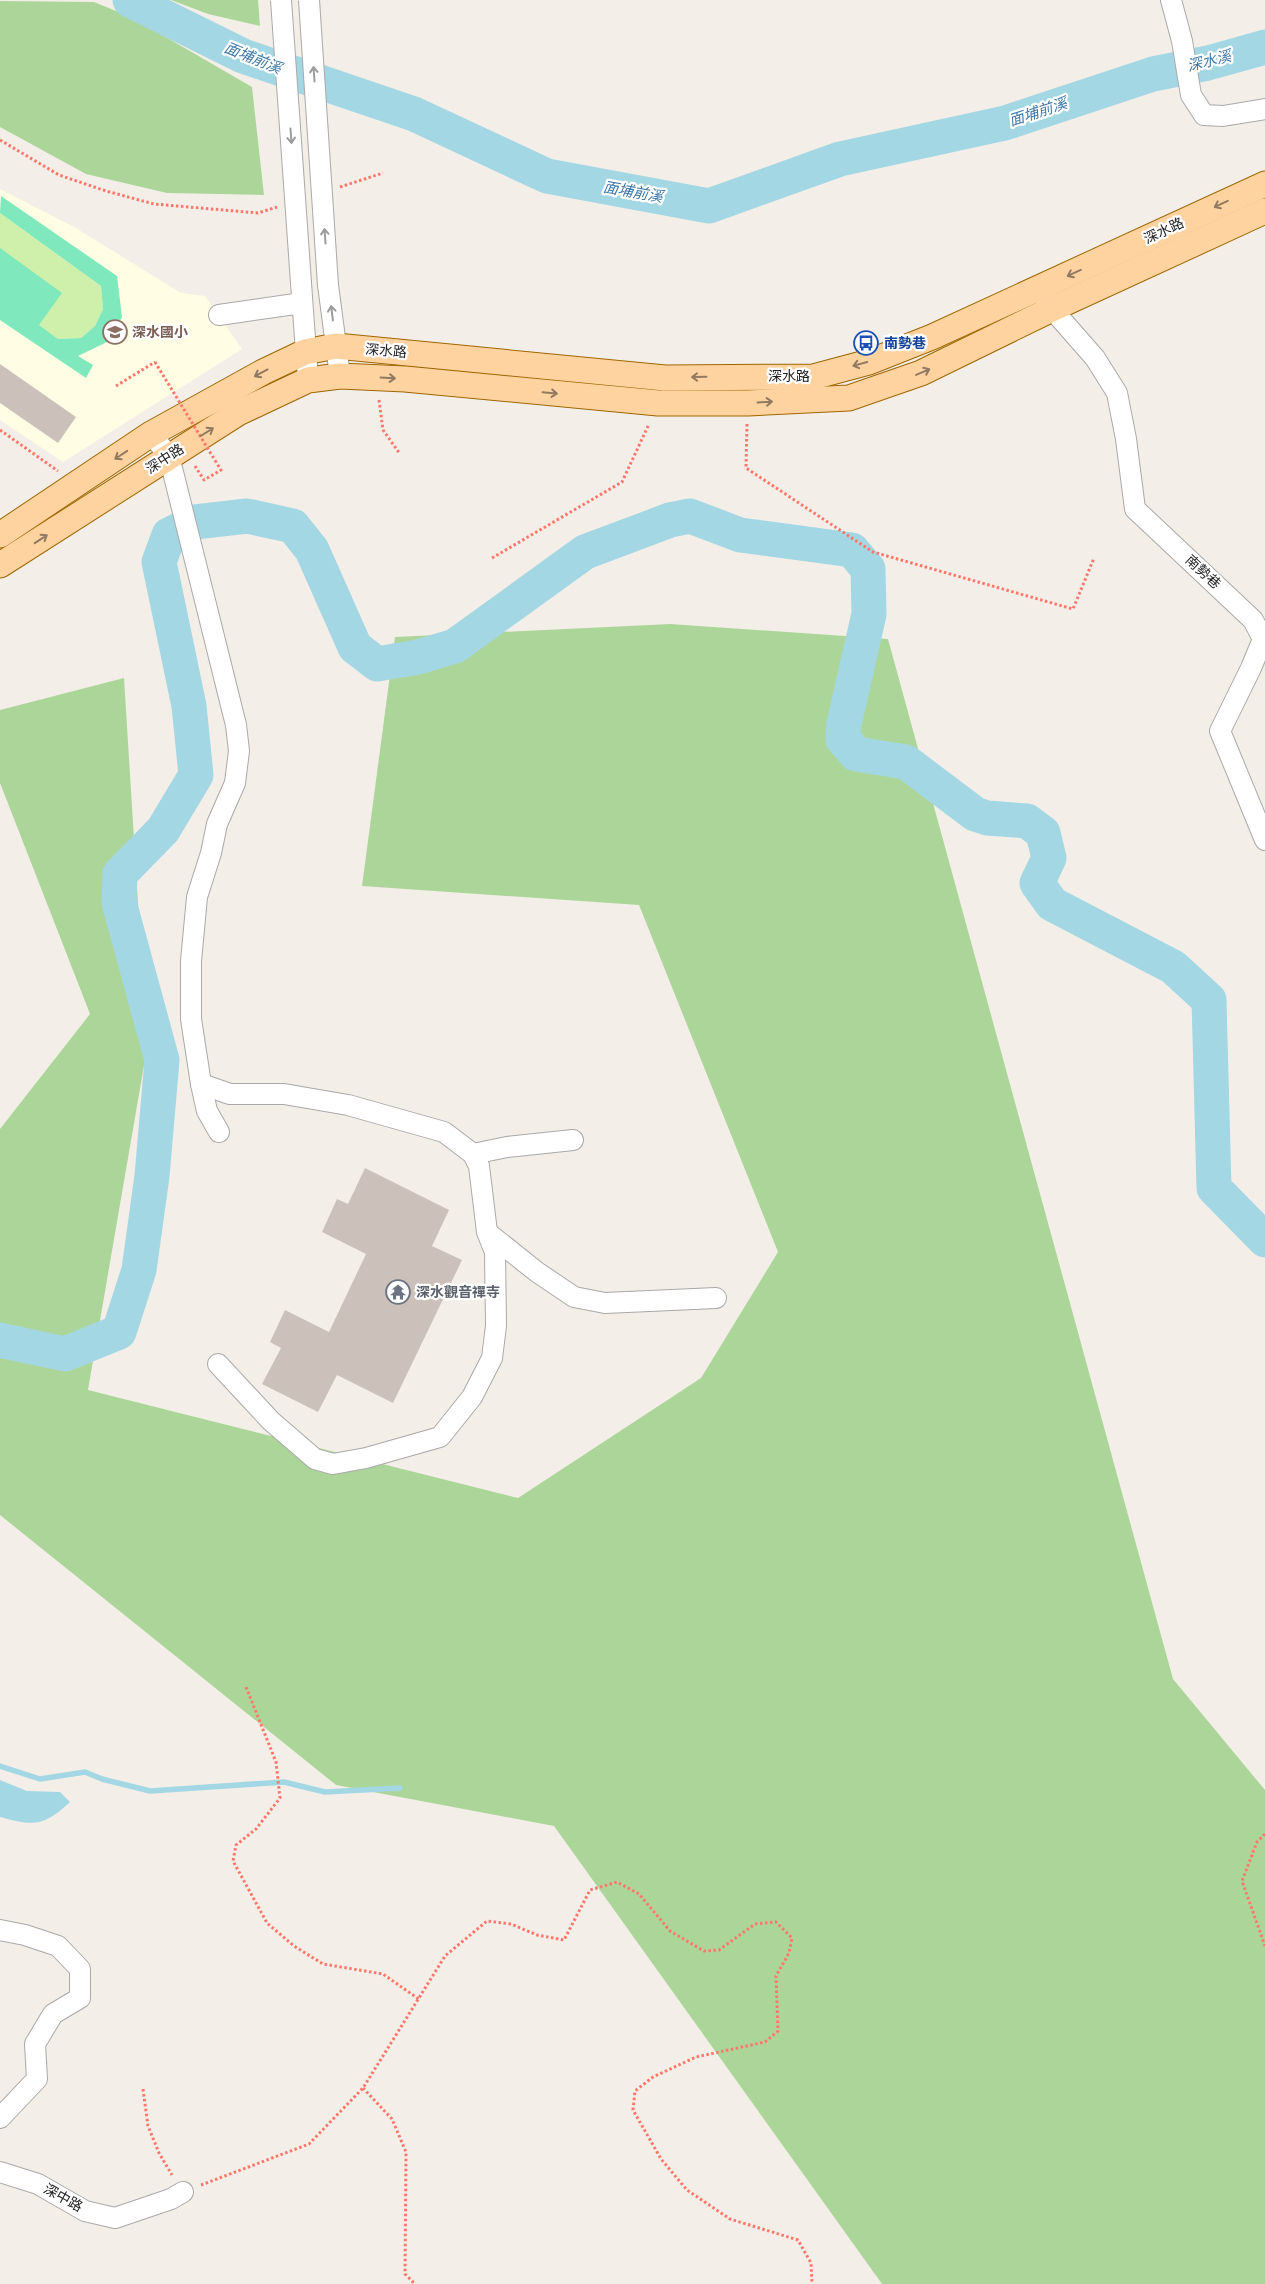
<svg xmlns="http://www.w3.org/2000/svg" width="1265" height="2284" font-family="'Varela Round','Noto Sans TC',sans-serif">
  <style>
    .education { fill: #fffee4 }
    .grass { fill: #cff0aa }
    .forest { fill: #acd699 }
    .pitch { fill: #7fe8bc }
    .water { fill: #a4d7e4 }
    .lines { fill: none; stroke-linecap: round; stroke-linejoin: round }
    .stream { stroke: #a4d7e4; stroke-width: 5.5 }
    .river { stroke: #a4d7e4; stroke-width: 35 }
    .building { fill: #cbc1ba }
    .minor-casing { stroke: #a9a9a9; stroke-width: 22 }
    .major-casing { stroke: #9f6600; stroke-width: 27 }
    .path { stroke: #ff776c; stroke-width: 3; stroke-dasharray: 2.5 2.5; stroke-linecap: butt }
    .minor { stroke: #fff; stroke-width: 20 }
    .major { stroke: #ffd3a0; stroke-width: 25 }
    .minor-bridge-casing { stroke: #a9a9a9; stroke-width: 22; stroke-linecap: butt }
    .path-bridge { stroke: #ff776c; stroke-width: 3; stroke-dasharray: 2.5 2.5; stroke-linecap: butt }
    .minor-bridge { stroke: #fff; stroke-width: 20 }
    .oneway { stroke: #9c9c9c }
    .oneway2 { stroke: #907a61 }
    .labels { text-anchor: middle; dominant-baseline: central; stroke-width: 4.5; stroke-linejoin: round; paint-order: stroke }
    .street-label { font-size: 14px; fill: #222; stroke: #fff }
    .education-label { font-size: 14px; font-weight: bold; fill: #785e54; stroke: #fff; text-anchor: start }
    .transit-label { font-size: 14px; font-weight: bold; fill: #164399; stroke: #fff; text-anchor: start }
    .worship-label { font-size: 14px; font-weight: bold; fill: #5b616d; stroke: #fff; text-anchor: start }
    .water-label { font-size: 15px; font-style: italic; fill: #3e78ab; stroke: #fff }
  </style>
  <rect width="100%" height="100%" fill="#f3efe8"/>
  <!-- education -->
  <path class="education" d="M0,189l74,38 107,66 24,3 37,53 -179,113 -63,-42z"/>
  <!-- grass -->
  <path class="grass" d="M0,213l101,73 2,23 -8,17 -14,12 -23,1 -58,-42z"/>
  <!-- forest -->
  <g class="forest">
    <path d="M171,0h87l2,26 -52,-12z"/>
    <path d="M0,1l94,1 39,16 119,69 12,108 -97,-2 -81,-19 -86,-47z"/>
    <path d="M670,624l218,15 285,1040 92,111v494h-383l-328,-458 -218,-41 -336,-270v-386l90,-115 -90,-231v-73l124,-32 23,370 -59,342 430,108 183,-120 77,-126 -139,-347 -277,-19 33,-249z"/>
  </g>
  <!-- pitch -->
  <path class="pitch" d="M1,196l116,80 5,41 -13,24 -31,15 15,9 -7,13 -86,-58v-72l62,45 -23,32 19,14 23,-1 14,-12 8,-17 -2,-23 -101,-73z"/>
  <!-- water -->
  <path class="water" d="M0,1780l27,11 33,1 10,10c-27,25 -36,24 -70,15z"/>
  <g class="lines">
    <!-- stream -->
    <path class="stream" d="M0,1766l40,13 45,-7 17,7 48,12 134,-9 41,10 75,-4"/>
    <!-- river -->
    <g class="river">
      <path d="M130,0l113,56 171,58 133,62 162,30 131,-47 165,-36 148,-49 55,-11 57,-16"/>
      <path d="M0,1340l65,14 54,-22 20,-62 13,-94 10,-116 -43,-158 1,-28 43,-44 33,-55 -7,-69 -30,-144 10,-27 26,-13 52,-6 46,10 19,24 43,97 22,17 41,-7 37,-11 130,-94 85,-32 20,-4 50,19 112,15 16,19 1,45 -25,110 -1,15 13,15 50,8 69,52 12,4 40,3 16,12 6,25 -12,25 15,21 121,63 36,33 5,188 51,52"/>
    </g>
  </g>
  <!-- building -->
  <g class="building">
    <path d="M0,364l76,53 -18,26 -58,-40z"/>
    <path d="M365,1168l84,42 -17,36 30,14 -69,143 -56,-28 -19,37 -56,-28 19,-36 -11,-6 15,-32 44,22 37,-78 -44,-22 15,-33 11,5z"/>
  </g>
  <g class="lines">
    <!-- minor casing -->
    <g class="minor-casing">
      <g id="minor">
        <path d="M1171,0l11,41 9,54 13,20 19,1 42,-7"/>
        <path d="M301,283l7,97"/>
        <path d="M328,285l12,91"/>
        <path d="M1046,298l6,11 43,49 22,35 9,46 9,70 118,111 10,19 -12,29 -31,63 45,109"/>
        <path d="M219,315l83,-12"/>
        <path d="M151,434l18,22 67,269 3,26 -4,32 -18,41 -6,29 -14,44 -6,64v58l10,65 6,27 12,21"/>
        <path d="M201,1084l29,10h54l64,11 96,27 29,22 6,12 8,66 8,20 1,74 -4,32 -20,39 -32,40 -74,21 -33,6 -18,-5 -44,-38 -53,-57"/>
        <path d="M473,1154l34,-7 66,-7"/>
        <path d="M488,1233l49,39 37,25 31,6 111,-5"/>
        <path d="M0,1930l25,5 33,11 22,23v29l-27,16 -18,30 2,35 -37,39"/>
        <path d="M0,2172l38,12 47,27 30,7 56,-19 12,-7"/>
      </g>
    </g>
    <!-- major casing -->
    <g class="major-casing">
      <g id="major">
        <path d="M0,535l151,-101 112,-62 42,-20 31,-6 329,32 148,-1 56,-15 63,-25 333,-153"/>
        <path d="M0,565l238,-152 70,-33 32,-4 65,3 253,24h90l101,-5 72,-25 131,-64 213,-98"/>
      </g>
    </g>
    <!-- path -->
    <g class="path">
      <path d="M0,140l59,35 47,16 48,13 104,9 19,-6"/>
      <path d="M340,187l43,-14"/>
      <path d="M116,386l39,-24"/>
      <path d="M379,400l4,30 17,24"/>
      <path d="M747,424l-1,44 127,84 200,57 21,-51"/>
      <path d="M0,430l58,41"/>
      <path d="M195,466l9,14 17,-10 -5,-8"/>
      <path d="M492,558l130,-76 27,-58"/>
      <path d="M246,1687l30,75 4,36 -24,31 -20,16 -3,16 34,62 27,23 29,18 60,10 37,26"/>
      <path d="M1265,1834l-8,8 -15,39 23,65"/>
      <path d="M363,2088l29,31 14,33 -1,122 10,10"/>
      <path d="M143,2089l5,37 11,27 13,22"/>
      <path d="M201,2185l108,-41 54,-56 82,-132 42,-35 24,3 26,11 27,5 26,-50 27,-8 22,12 31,37 34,20 15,-1 36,-26 21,-2 16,16 -3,15 -13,23 2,55 -13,11 -69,15 -43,20 -18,14 -2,19 28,49 26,31 43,29 68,21 13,23 1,21"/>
    </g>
    <!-- minor -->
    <use href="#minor" class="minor"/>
    <!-- major -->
    <use href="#major" class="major"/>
    <!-- minor-bridge casing -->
    <g class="minor-bridge-casing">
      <g id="minor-bridge">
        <path d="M281,0l20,283"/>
        <path d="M309,0l19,285"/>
      </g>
    </g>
    <!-- path-bridge -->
    <path class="path-bridge" d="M155,362l61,100"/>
    <!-- minor-bridge -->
    <use href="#minor-bridge" class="minor-bridge"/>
  </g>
  <!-- one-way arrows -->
  <defs><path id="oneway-shaft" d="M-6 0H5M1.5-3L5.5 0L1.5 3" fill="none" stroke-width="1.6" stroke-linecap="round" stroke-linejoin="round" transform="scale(1.25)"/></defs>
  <g class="oneway">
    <use href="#oneway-shaft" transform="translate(314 74) rotate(-94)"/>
    <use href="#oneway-shaft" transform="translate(291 136) rotate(86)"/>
    <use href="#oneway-shaft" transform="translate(325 236) rotate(-94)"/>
    <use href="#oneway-shaft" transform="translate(332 313) rotate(-97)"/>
  </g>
  <g class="oneway2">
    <use href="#oneway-shaft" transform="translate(1221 204) rotate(155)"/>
    <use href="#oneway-shaft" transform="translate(1074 273) rotate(155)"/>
    <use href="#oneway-shaft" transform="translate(860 364) rotate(165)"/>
    <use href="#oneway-shaft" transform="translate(923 372) rotate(-23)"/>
    <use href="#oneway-shaft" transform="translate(261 373) rotate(152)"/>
    <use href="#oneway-shaft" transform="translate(699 377) rotate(179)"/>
    <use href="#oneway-shaft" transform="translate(388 378) rotate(3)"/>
    <use href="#oneway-shaft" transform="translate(550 393) rotate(5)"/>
    <use href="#oneway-shaft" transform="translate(765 402) rotate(-3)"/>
    <use href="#oneway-shaft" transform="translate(207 432) rotate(-32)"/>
    <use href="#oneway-shaft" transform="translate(121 455) rotate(146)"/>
    <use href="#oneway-shaft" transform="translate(41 539) rotate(-33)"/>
  </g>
  <!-- icons -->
  <defs>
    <g id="school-ring" transform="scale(1.25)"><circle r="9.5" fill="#fff" stroke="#8d6e63" stroke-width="1.5"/><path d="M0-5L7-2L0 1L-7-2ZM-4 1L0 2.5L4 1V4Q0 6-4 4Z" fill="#8d6e63"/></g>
    <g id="bus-ring" transform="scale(1.25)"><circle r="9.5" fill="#fff" stroke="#1a4fb4" stroke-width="1.5"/><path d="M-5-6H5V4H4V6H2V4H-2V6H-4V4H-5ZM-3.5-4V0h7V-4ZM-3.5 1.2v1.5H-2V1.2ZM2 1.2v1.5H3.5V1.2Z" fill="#1a4fb4"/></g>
    <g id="temple-ring" transform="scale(1.25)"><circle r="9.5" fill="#fff" stroke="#6b7280" stroke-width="1.5"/><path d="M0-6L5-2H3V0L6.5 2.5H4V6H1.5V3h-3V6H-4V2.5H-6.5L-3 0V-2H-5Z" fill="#6b7280"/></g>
  </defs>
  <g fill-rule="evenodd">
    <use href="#school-ring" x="115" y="332"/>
    <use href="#bus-ring" x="866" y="343"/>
    <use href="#temple-ring" x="398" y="1292"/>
  </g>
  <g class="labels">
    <!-- street labels -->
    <g class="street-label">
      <text transform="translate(1164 231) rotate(-25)">深水路</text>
      <text transform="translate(386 351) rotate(5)">深水路</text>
      <text x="789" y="376">深水路</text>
      <text transform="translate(165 459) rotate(-33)">深中路</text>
      <text transform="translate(1203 572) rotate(43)">南勢巷</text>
      <text transform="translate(63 2198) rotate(29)">深中路</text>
    </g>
    <!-- education labels -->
    <g class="education-label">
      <text x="132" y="332">深水國小</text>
    </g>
    <!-- transit labels -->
    <g class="transit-label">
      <text x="884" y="343">南勢巷</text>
    </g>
    <!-- worship labels -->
    <g class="worship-label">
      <text x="416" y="1292">深水觀音禪寺</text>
    </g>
    <!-- water labels -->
    <g class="water-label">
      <text transform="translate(253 58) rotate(22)">面埔前溪</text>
      <text transform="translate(1209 61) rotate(-14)">深水溪</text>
      <text transform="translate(1038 112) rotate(-18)">面埔前溪</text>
      <text transform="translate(633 192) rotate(10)">面埔前溪</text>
    </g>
  </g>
</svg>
